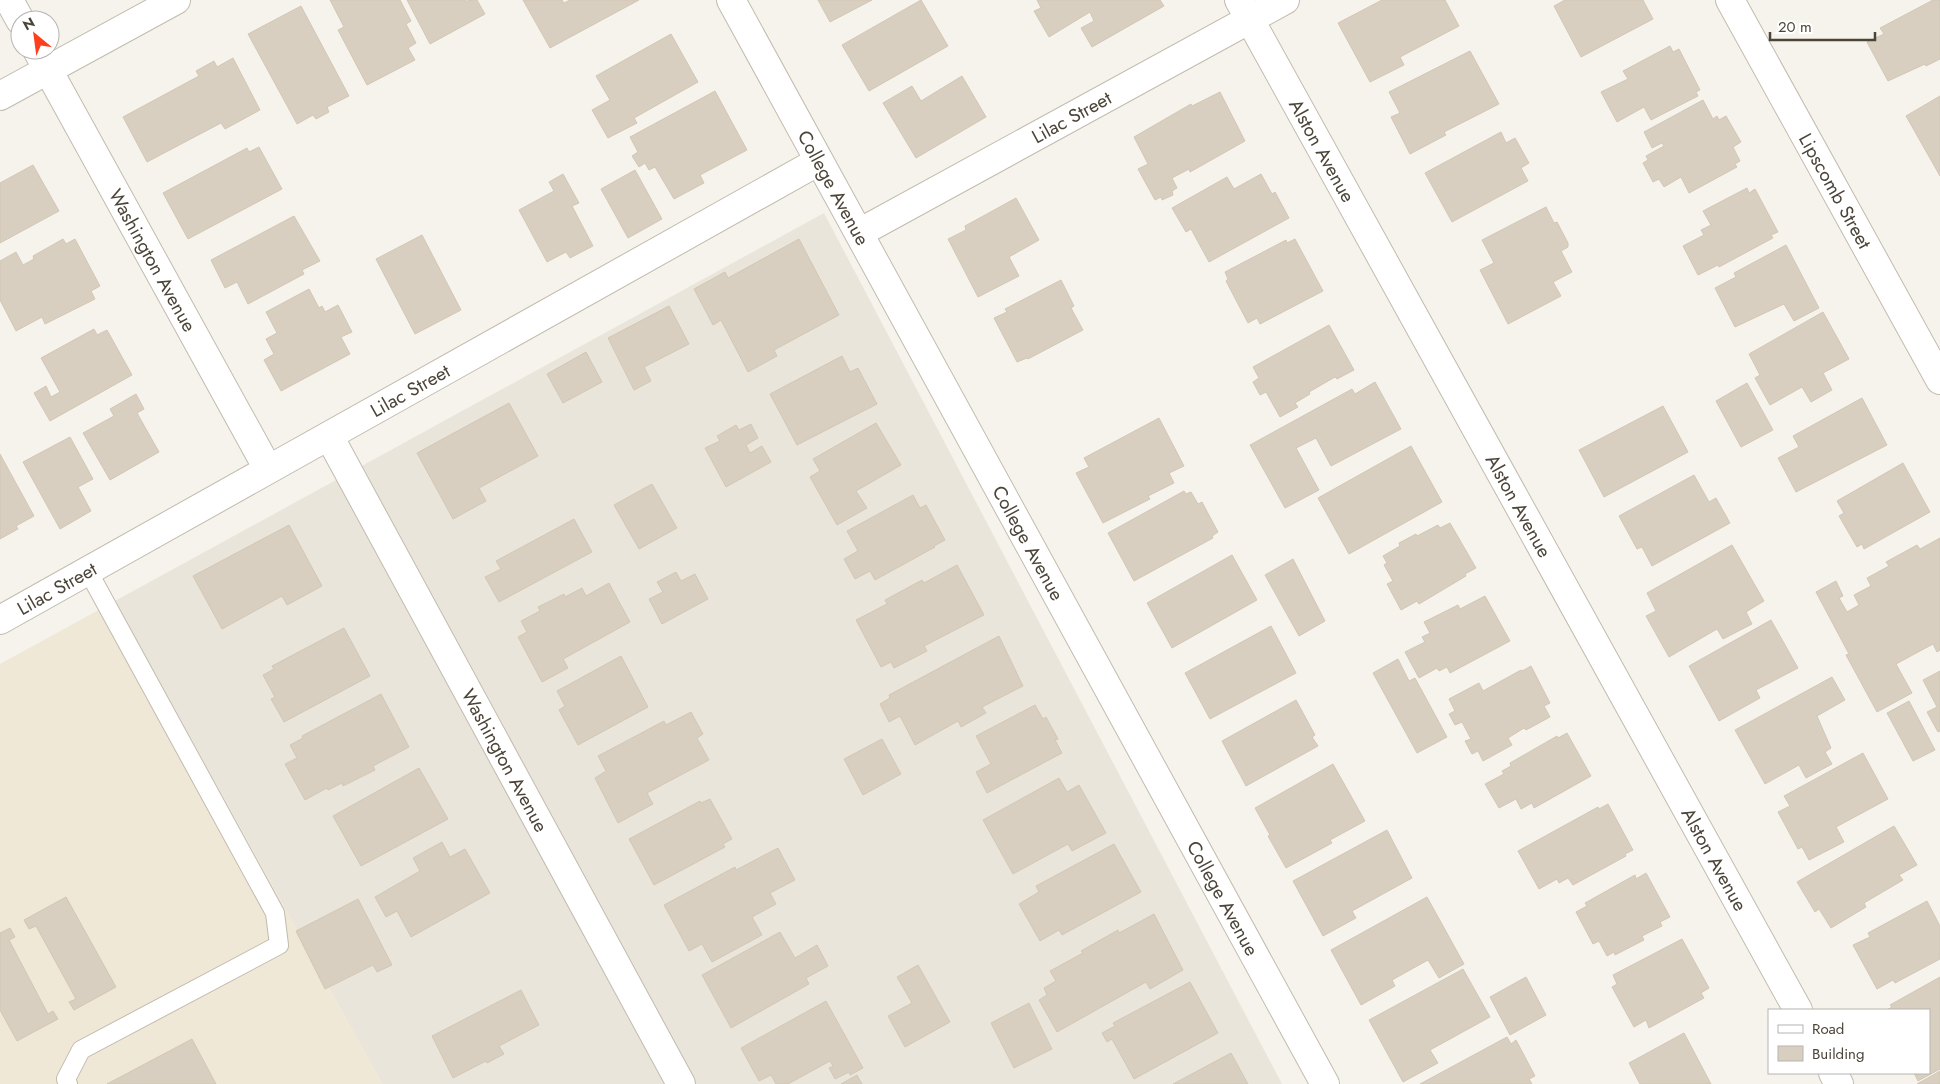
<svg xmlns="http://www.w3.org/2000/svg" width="1940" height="1084" font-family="Jost,sans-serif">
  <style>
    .residential { fill: #eae5da }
    .education { fill: #efe8d6 }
    .building { fill: #d8cfc1; stroke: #d3c7b4 }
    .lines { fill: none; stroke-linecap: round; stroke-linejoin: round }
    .lane-casing { stroke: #c2bbae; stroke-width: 20 }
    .street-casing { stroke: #c2bbae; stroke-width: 30 }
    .lane { stroke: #fff; stroke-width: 18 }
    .street { stroke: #fff; stroke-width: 28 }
    .labels { text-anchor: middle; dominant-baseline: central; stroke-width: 5; stroke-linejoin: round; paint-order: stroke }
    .street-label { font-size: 19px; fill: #4b4439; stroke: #fff }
  </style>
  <rect width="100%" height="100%" fill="#f6f3ec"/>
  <!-- residential -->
  <path class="residential" d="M824,213l458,871h-900l-267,-483z"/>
  <!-- education -->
  <path class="education" d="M115,601l267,483h-382v-420z"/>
  <!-- building -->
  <g class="building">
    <path d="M330,0h70l11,21 -5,3 10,19 -8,5 7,12 -48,25 -29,-55 6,-3z"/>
    <path d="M407,0h57l1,1 12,-1 8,14 -55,30z"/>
    <path d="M523,0h39l2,3 6,-3h69l-89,48z"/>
    <path d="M818,0h54l-42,22z"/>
    <path d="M921,0l27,46 -79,45 -27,-46z"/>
    <path d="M1037,0h123l4,6 -72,41 -11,-19 13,-7 -4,-9 -41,25 -15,-26 7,-3z"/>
    <path d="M1382,0h63l14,26 -59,31 4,8 -34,17 -32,-59z"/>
    <path d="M1565,0h78l10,19 -72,38 -27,-51z"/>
    <path d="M1933,0h7v59l-14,7 -1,-2 -37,17 -21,-39 17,-8 -4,-6z"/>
    <path d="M301,6l48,90 -22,11 2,5 -13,7 -3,-4 -16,9 -49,-90z"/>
    <path d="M671,34l27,48 -64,36 3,5 -29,15 -16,-28 18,-10 -14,-24z"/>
    <path d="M1670,46l3,6 6,-3 21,41 -4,2 2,4 -47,24 -7,-13 -27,15 -16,-30 27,-13 -5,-8z"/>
    <path d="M1470,51l29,53 -55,28 2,3 -36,19 -19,-37 9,-4 -11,-21z"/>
    <path d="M233,58l27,52 -35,19 -4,-6 -74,39 -24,-45 76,-41 -3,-5 18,-10 3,6z"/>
    <path d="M962,76l24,41 -70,41 -33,-55 29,-17 9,15z"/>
    <path d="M715,91l32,59 -47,25 4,8 -30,16 -19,-32 -6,3 -4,-7 -6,4 -7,-11 6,-4 -8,-15z"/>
    <path d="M1220,92l25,49 -55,31 -1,-3 -17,9 5,10 -5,3 1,4 -11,5 -1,-3 -6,3 -17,-31 10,-5 -14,-27 57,-33 1,2z"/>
    <path d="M1940,96v80l-34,-60z"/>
    <path d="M1703,100l10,19 4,-3 2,4 7,-4 15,26 -8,5 7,14 -5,3 2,3 -48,26 -8,-16 -17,10 -5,-8 -6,3 -10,-19 5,-3 -2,-4 18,-10 -2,-3 -10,5 -8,-16z"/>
    <path d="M1501,132l5,11 9,-5 14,25 -8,5 7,13 -76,41 -27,-49z"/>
    <path d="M259,147l23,42 -94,50 -25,-46 84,-45 2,4z"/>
    <path d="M33,165l26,46 -59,32v-60z"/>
    <path d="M635,170l27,49 -34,19 -27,-49z"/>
    <path d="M563,174l16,29 -7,3 21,40 -23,12 -4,-6 -19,10 -28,-52 35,-19 -5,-9z"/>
    <path d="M1261,174l11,20 3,-2 14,26 -80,44 -18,-33 -5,3 -14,-24 55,-31 7,12z"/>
    <path d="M1747,188l2,5 6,-4 23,43 -7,3 2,3 -54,29 -1,-2 -20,10 -15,-29 21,-11 -3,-5 10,-5 -8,-14z"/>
    <path d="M1016,198l23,42 -30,17 10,19 -41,21 -30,-58 18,-9 -1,-4z"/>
    <path d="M1546,207l8,16 3,-1 11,21v4l-7,4 11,21 -19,10 8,14 -53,28 -28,-54 14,-7 -12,-23z"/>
    <path d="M294,216l26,45 -18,9 2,4 -56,30 -11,-22 -12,6 -14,-28z"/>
    <path d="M422,235l39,75 -46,24 -39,-75z"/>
    <path d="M63,239l3,5 9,-5 25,47 -9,5 4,8 -50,25 -3,-7 -26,14 -16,-31v-39l16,-9 7,13 11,-6 -1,-3z"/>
    <path d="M799,239l40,76 -65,35 3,6 -29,16 -27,-52 -8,5 -19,-36 31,-17 3,6z"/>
    <path d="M1295,239l28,52 -63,33 -3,-6 -9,5 -22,-42 2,-2 -3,-7 61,-32 1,3z"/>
    <path d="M1786,245l33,63 -25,13 -10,-17 -49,23 -20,-39 21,-11 -2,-4z"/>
    <path d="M1061,280l13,26 -3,2 12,22 -55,29 -1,-1 -10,4 -23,-44 13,-6 -2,-3z"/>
    <path d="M309,289l10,19 3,-2 3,6 13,-7 14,27 -11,5 9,17 -69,37 -17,-31 10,-6 -8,-15 11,-6 -11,-21z"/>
    <path d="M669,306l20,38 -45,23 7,14 -17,9 -26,-52z"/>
    <path d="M1823,312l26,47 -26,14 9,17 -21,12 -9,-15 -32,18 -15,-27 5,-3 -11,-21z"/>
    <path d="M1329,325l25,45 -17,9 -2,-2 -26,15 1,2 -15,9 3,4 -18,10 -14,-25 -6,3 -7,-13 6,-4 -6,-11z"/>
    <path d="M94,329l3,6 10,-5 25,45 -82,46 -16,-28 12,-7 5,11 9,-5 -19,-34z"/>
    <path d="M586,352l16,30 -39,21 -16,-29z"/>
    <path d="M842,356l8,16 8,-4 19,36 -80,41 -27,-51z"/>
    <path d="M1375,382l26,47 -70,37 -15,-28 -20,10 23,42 -34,18 -35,-63 102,-56 3,5z"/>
    <path d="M1747,383l26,47 -32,17 -25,-46z"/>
    <path d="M136,394l8,15 -7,4 22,39 -49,28 -27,-47 31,-17 -4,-7z"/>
    <path d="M1862,398l25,47 -91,47 -18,-34 21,-11 -6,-11z"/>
    <path d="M509,403l29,53 -59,32 7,13 -33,18 -36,-66z"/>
    <path d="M1663,406l25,46 -84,45 -25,-47z"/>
    <path d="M1159,418l25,48 -15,7 5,10 -26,13 2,3 -47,24 -27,-50 13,-6 -5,-9z"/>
    <path d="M876,423l25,42 -45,26 11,17 -30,17 -27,-48 10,-6 -7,-12z"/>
    <path d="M751,424l7,14 -12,7 4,8 12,-7 9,16 -45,25 -21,-39 15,-7 -3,-5 19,-11 3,5z"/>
    <path d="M70,437l23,42 -15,8 13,24 -31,18 -37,-67z"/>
    <path d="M1411,446l31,56 -93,52 -31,-56z"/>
    <path d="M0,454l34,62 -18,10 2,3 -18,10z"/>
    <path d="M1903,463l27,49 -66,37 -2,-5 -5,3 -18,-31 5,-3 -7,-12z"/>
    <path d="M1694,475l15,27 7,-4 14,25 -78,43 -10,-19 -5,2 -18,-33z"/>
    <path d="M652,484l25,44 -38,21 -25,-44z"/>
    <path d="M1184,491l2,3 5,-2 7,12 4,-2 16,30 -6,4 1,2 -79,43 -26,-48z"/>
    <path d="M913,495l7,13 6,-3 19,35 -11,6 1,1 -60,33 -5,-9 -15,8 -11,-20 14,-8 -11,-20z"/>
    <path d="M574,519l18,33 -93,50 -14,-25 16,-8 -5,-8z"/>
    <path d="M1450,523l26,45 -11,6 1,2 -47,28 -2,-3 -16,9 -14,-26 6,-3 -9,-16 3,-2 -4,-7 17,-10 -1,-3 17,-9 1,2 21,-11 2,3z"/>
    <path d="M289,525l33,61 -35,19 -5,-9 -60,33 -29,-53z"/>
    <path d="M1940,538v112l-3,2 -4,-8 -37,20 16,29 -35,19 -31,-57 3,-1 -33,-62 20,-11 7,15 -4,2 8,14 12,-7 -5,-10 17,-9 -4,-8 22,-12 -3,-4 31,-17 3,4z"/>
    <path d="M1732,545l32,56 -18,11 6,12 -29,15 -6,-10 -48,28 -23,-41 10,-5 -9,-18z"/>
    <path d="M1232,555l25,45 -85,48 -25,-45z"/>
    <path d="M1293,559l32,62 -26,15 -34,-61z"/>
    <path d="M957,565l27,50 -60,31 3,5 -33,17 -3,-6 -10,5 -25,-47 31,-16 -2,-4 37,-20 2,3z"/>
    <path d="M676,572l5,9 14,-7 13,25 -46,25 -13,-25 14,-7 -6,-10z"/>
    <path d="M609,583l21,39 -67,37 5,9 -26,14 -24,-45 9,-5 -6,-11 19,-10 -2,-4 26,-13 1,3 17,-9 4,8z"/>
    <path d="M1485,596l25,45 -60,32 -3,-6 -8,4 -2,-3 -18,10 -14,-26 20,-10 -3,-5 8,-4 -6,-11 34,-17 2,4z"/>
    <path d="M1771,620l27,48 -42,22 4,8 -41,23 -30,-55z"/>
    <path d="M1271,626l25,47 -86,46 -25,-46z"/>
    <path d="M344,628l26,48 -86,46 -13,-23 4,-2 -12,-22 11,-6 -2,-3z"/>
    <path d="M999,636l24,50 -41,21 4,6 -25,14 -3,-6 -43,24 -15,-29 -11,6 -9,-18 10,-6 -1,-3z"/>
    <path d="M621,656l27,51 -70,38 -19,-35 6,-4 -8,-15z"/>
    <path d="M1398,659l11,22 6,-3 32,59 -30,16 -44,-80z"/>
    <path d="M1531,666l19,37 -6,3 6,11 -24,13 -2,-2 -16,10 4,7 -29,16 -5,-10 -6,3 -7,-13 6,-2 -9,-17 -7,3 -6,-11 6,-3 -6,-12 30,-16 4,8 38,-21 1,1z"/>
    <path d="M1940,671v60l-2,1 -11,-20 10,-5 -14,-27z"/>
    <path d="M1832,677l13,23 -28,16 14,32 -6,4 7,12 -26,14 -7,-13 -34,19 -30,-54z"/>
    <path d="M381,694l28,53 -36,19 2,4 -32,16 -1,-3 -14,7 -1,-2 -22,12 -20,-36 12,-6 -7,-13 13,-7 -1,-2z"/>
    <path d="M1296,700l19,35 -3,2 6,9 -72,40 -24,-45z"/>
    <path d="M1909,701l26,49 -22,11 -26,-48z"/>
    <path d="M1035,705l8,14 3,-2 12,22 -3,1 7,13 -75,40 -11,-21 15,-8 -15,-28z"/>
    <path d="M691,712l12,22 -6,4 12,22 -62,33 6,11 -35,19 -23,-45 11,-7 -8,-15 66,-35 2,4z"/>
    <path d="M1567,733l24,43 -57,32 -2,-5 -11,6 -5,-10 -17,9 -14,-24 19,-10 -2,-3 9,-5 -1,-3 47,-27 1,2z"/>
    <path d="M882,739l19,35 -38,21 -19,-36z"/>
    <path d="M1863,753l25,46 -52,28 8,15 -35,18 -7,-13 -4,2 -20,-37 12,-6 -6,-10z"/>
    <path d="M1333,764l32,57 -35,19 2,3 -46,25 -18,-32 2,-1 -15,-27z"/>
    <path d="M419,768l29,51 -87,47 -28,-50z"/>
    <path d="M1059,778l8,14 12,-7 27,48 -34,18 -4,-7 -55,30 -30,-54z"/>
    <path d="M710,799l22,40 -9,5 2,3 -71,38 -25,-46 71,-38 1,2z"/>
    <path d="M1608,804l25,46 -8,4 1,2 -53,29 -5,-7 -9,5 -2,-4 -18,10 -21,-38 80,-44 1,2z"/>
    <path d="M1894,826l23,39 -18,10 4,5 -39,23 2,4 -35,21 -12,-19 -4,3 -18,-30z"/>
    <path d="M1387,830l25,48 -60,33 4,7 -33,18 -30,-55z"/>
    <path d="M442,842l8,15 15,-8 25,44 -79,44 -14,-26 -11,6 -11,-20 45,-26 -7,-13z"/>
    <path d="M1114,844l27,48 -79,43 -3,-5 -19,11 -21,-37 20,-12 -3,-6z"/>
    <path d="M778,848l17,32 -25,13 6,11 -24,13 10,18 -50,27 -10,-18 -13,7 -25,-46 71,-38 1,3z"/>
    <path d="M1646,873l24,44 -10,5 2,4 -20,10 2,4 -29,15 -1,-3 -7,4 -8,-15 -6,3 -17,-32 11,-6 -2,-3 50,-28 1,4z"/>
    <path d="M66,897l50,90 -42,23 -5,-8 7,-3 -40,-73 -7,3 -5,-9z"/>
    <path d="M1427,897l37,67 -25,14 -11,-18 -36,20 3,6 -34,19 -30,-55z"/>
    <path d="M358,899l34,66 -15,7 -4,-7 -48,24 -29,-58z"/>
    <path d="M1927,901l13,25v33l-45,24 -2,-3 -16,9 -24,-44 17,-8 -2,-4z"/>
    <path d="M1154,914l29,56 -33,19 -4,-7 -89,50 -18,-32 8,-5 -3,-7 12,-7 -6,-10 33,-18 -2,-2 37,-21 1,3z"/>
    <path d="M10,928l5,9 -6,3 39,74 5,-3 5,8 -41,22 -17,-31v-77z"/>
    <path d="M780,932l15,26 22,-13 11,21 -22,12 3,6 -78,44 -29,-53z"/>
    <path d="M1682,939l27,49 -8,5 3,5 -55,30 -3,-8 -12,7 -22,-40 5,-3 -4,-9z"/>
    <path d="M918,965l32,57 -45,25 -17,-31 24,-13 -15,-26z"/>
    <path d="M1463,969l27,48 -60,33 8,13 -35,19 -34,-62z"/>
    <path d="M1526,977l20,38 -36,20 -20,-38z"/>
    <path d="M1940,977v92l-22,12 -4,-8h15v-63h-42l5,-3 -2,-2z"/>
    <path d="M1190,982l28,51 -84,46 -22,-40 -5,3 -5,-9 13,-7 -2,-3z"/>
    <path d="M521,990l18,35 -40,21 5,8 -17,9 -1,-2 -33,17 -21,-42z"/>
    <path d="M826,1001l37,67 -13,7 -1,-3 -14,7 -6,-11 4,-2 -3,-5 -42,23h-12l-5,-9 -12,6 -18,-33z"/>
    <path d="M1029,1003l23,46 -38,19 -23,-45z"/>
    <path d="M1684,1033l27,51h-71l-11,-21z"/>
    <path d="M1507,1037l4,7 5,-4 19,36 -6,3 3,5h-112z"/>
    <path d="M192,1039l24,45h-109z"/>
    <path d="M1231,1053l17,31h-75z"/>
    <path d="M1940,1071v13h-23l16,-9z"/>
    <path d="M857,1075l5,9h-21z"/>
  </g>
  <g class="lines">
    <!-- lane casing -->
    <g class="lane-casing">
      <path id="lane" d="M68,1084l-2,-5 15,-29 198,-105 -4,-32 -187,-342"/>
    </g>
    <!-- street casing -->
    <g class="street-casing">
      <g id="street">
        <path d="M9,0l11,20"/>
        <path id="s1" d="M731,0l594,1084"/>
        <path id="s2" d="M1239,0l559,1010"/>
        <path id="s3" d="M1730,0l210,380"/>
        <path id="s4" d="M37,50l231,419"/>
        <path d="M0,96l176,-96"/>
        <path id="s5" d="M859,233l426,-233"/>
        <path id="s6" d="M329,436l352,648"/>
        <path id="s7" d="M0,620l819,-459"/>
        <path d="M1833,1073l6,11"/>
      </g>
    </g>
    <!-- lane -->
    <use href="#lane" class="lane"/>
    <!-- street -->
    <use href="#street" class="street"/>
  </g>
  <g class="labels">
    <!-- street labels -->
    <g class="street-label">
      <text stroke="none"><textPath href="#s5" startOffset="242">Lilac Street</textPath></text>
      <text stroke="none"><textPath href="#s2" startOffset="172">Alston Avenue</textPath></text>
      <text stroke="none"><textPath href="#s1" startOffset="214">College Avenue</textPath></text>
      <text stroke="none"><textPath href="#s3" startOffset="218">Lipscomb Street</textPath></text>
      <text stroke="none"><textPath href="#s4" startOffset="240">Washington Avenue</textPath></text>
      <text stroke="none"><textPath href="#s7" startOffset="470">Lilac Street</textPath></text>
      <text stroke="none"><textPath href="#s2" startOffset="578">Alston Avenue</textPath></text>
      <text stroke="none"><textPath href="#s1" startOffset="619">College Avenue</textPath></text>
      <text stroke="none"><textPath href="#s7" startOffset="65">Lilac Street</textPath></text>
      <text stroke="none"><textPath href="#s6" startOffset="369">Washington Avenue</textPath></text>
      <text stroke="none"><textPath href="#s2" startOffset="982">Alston Avenue</textPath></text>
      <text stroke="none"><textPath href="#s1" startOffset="1024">College Avenue</textPath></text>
    </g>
  </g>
  <!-- legend -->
  <rect x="1768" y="1009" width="162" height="65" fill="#ffffff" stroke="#b7b4b0"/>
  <rect x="1778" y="1025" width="25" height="8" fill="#ffffff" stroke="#b7b4b0"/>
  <text x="1812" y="1034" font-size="15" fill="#4b4439">Road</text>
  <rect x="1778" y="1046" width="25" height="15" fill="#d8cfc1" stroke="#b7b4b0"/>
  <text x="1812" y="1059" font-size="15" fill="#4b4439">Building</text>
  <!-- north arrow -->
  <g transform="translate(35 35) rotate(331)"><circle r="24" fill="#ffffff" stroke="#b7b4b0"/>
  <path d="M0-4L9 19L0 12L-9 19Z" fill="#fc3f1d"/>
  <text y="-8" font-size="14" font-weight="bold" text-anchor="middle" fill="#4b4439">N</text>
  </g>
  <!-- scale -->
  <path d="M1770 32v8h105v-8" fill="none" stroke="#4b4439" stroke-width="2.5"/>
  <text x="1778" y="32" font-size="15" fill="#4b4439" stroke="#ffffff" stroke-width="4" paint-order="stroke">20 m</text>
</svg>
